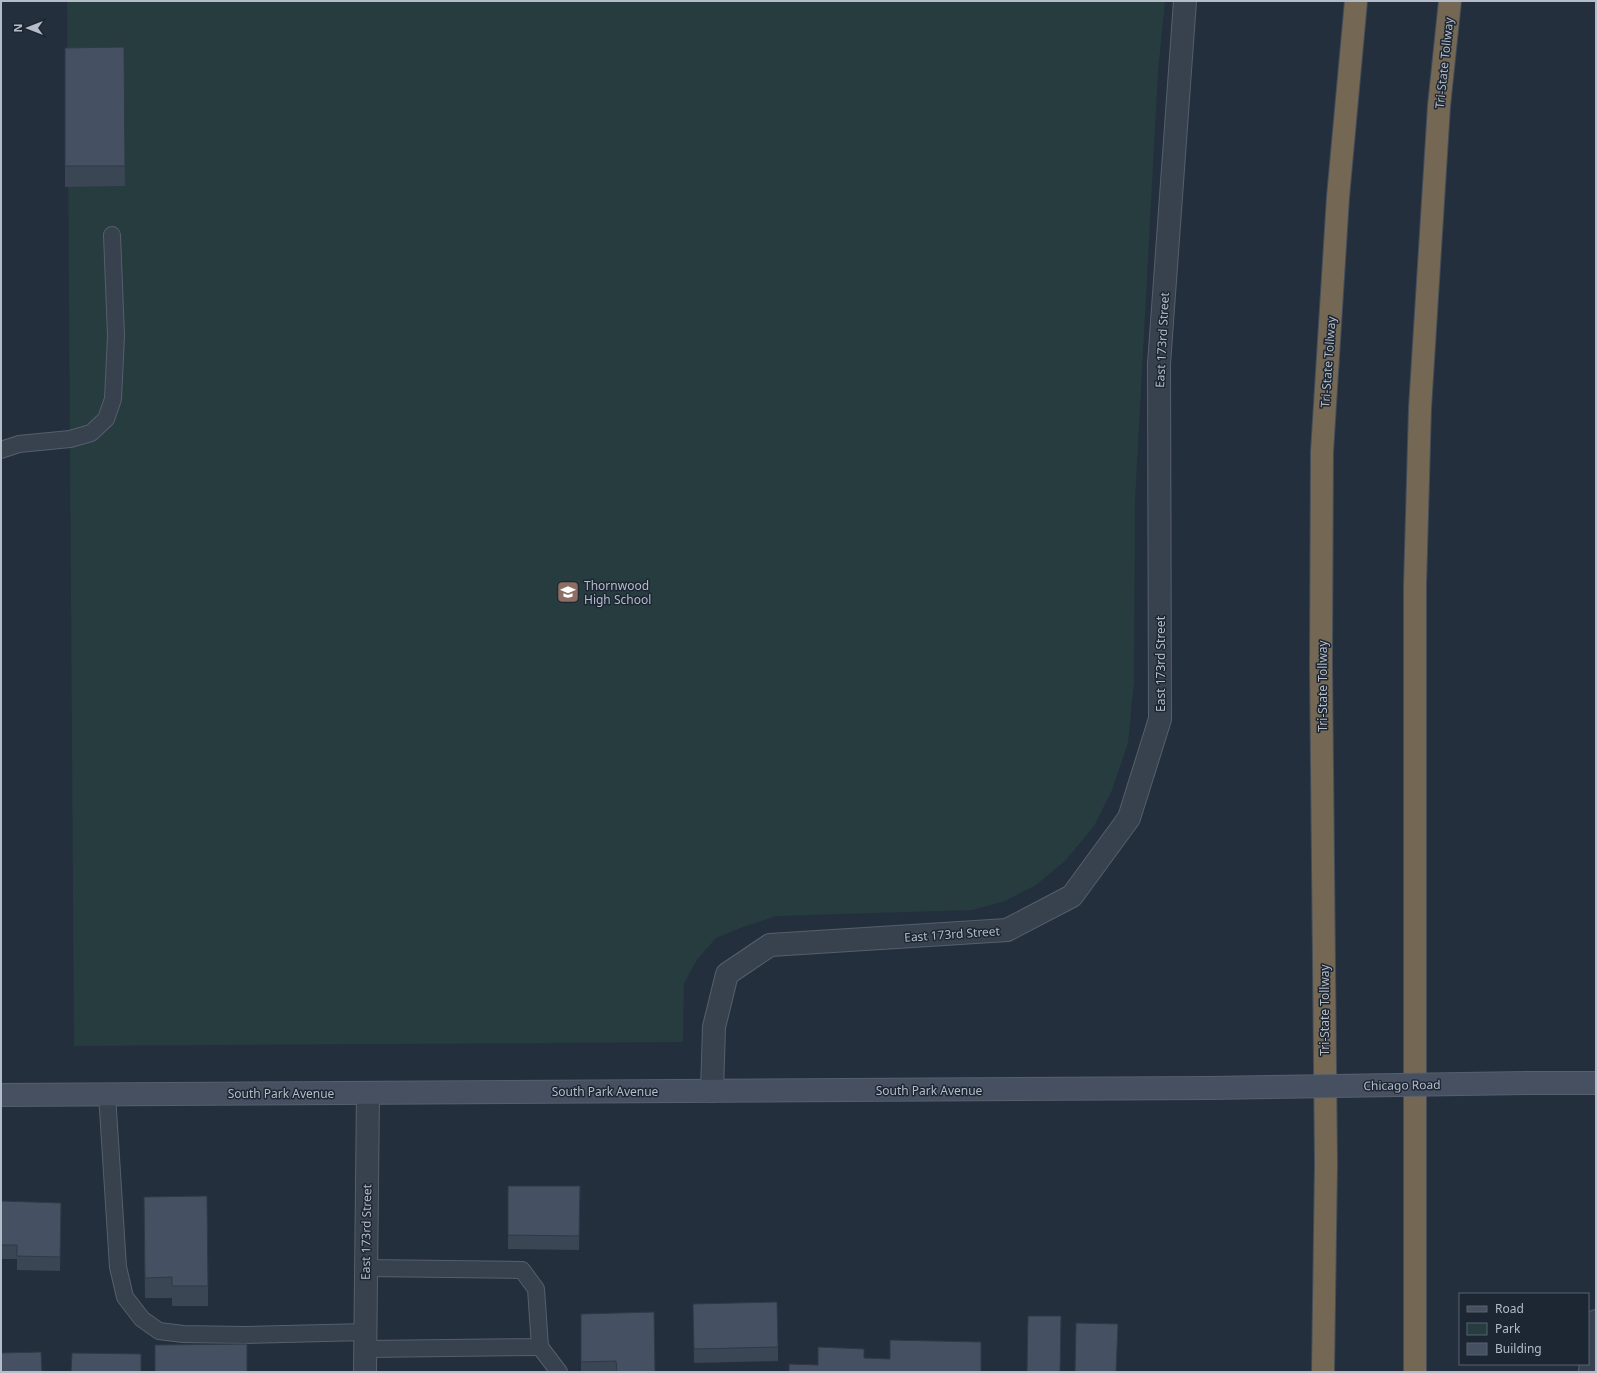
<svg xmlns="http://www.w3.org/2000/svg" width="1597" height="1373" font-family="'Noto Sans',sans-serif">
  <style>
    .green { fill: #263c3f }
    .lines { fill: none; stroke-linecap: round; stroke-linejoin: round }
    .lane-casing { stroke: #565f6c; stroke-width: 18 }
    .street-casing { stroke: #565f6c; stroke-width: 24 }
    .secondary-casing { stroke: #565f6c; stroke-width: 24 }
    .highway-casing { stroke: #434c59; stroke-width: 24 }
    .lane { stroke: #38414e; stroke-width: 16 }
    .street { stroke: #38414e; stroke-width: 22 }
    .secondary { stroke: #465061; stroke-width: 22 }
    .highway { stroke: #746855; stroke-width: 22 }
    .secondary-bridge-casing { stroke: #565f6c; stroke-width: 24; stroke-linecap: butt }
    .secondary-bridge { stroke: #465061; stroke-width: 22 }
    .wall { fill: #3b4654 }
    .building { fill: #455162; stroke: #303945 }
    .labels { text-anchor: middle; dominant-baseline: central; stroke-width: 3; stroke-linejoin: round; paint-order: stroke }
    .street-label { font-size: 12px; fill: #b4bcc9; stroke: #1d2633 }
    .poi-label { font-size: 12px; fill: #b4bcc9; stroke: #1d2633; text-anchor: start }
  </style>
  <rect width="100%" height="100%" fill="#242f3e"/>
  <!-- green -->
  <path class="green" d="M67,1h1098l-7,71 -23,429 -1,181 -6,61 -16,47 -18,36 -28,34 -30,25 -31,16 -33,9 -195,6 -34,11 -27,11 -20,23 -12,23 -1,58 -609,4z"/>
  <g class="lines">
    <!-- lane casing -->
    <g class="lane-casing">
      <g id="lane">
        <path d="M1,450l18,-6 51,-5 21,-6 15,-14 7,-20 3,-63 -4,-101"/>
        <path d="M107,1094l11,173 7,30 17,22 17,12 24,3 61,1 122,-3"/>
        <path d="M540,1347l19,25"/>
        <path d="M366,1349l174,-2 -4,-58 -14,-19 -156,-2"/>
      </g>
    </g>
    <!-- street casing -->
    <g class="street-casing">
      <g id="street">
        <path d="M712,1091l2,-64 13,-53 43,-29 237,-15 65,-34 57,-78 31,-99 -1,-355 26,-363"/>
        <path d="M365,1372l3,-279"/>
        <path d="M1590,1372l6,-51"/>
      </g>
    </g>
    <!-- secondary casing -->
    <g class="secondary-casing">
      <g id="secondary">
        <path d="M1529,1083h67"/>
        <path d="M1,1095l1207,-7"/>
      </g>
    </g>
    <!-- highway casing -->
    <g class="highway-casing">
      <g id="highway">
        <path d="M1323,1372l3,-208 -5,-500 1,-212 16,-255 18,-196"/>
        <path d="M1415,1372v-786l5,-178 19,-302 11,-105"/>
      </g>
    </g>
    <!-- lane -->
    <use href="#lane" class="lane"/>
    <!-- street -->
    <use href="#street" class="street"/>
    <!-- secondary -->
    <use href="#secondary" class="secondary"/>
    <!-- highway -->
    <use href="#highway" class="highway"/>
    <!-- secondary-bridge casing -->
    <g class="secondary-bridge-casing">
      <path id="secondary-bridge" d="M1208,1088l321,-5"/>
    </g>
    <!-- secondary-bridge -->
    <use href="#secondary-bridge" class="secondary-bridge"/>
  </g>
  <!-- wall -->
  <g class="wall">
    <path d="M124,47l1,139 -60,1v-139z"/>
    <path d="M508,1186h72l-1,64 -71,-1z"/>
    <path d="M1,1201l60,16 -1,54 -43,-1v-11h-16z"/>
    <path d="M144,1217l64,69v20h-36v-8h-27z"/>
    <path d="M693,1304l85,43v14l-84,2z"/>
    <path d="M581,1314l74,58h-74z"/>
  </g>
  <!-- building -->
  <g class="building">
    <path d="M124,47l1,119h-60v-118z"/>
    <path d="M508,1186h72l-1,50 -71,-1z"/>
    <path d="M207,1196l1,90h-36v-9l-27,1 -1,-81z"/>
    <path d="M1,1201l60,2 -1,54 -43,-1v-11h-16z"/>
    <path d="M777,1302l1,45 -84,2 -1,-45z"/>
    <path d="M654,1312l1,60h-38l-1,-11 -35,1v-48z"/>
    <path d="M1028,1316h33l-1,56h-33z"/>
    <path d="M1076,1323l42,1 -2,48h-41z"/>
    <path d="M890,1340l91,2v30h-192v-8l29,1v-18l46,2v9l26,1z"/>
    <path d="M247,1344v28h-92v-27z"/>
    <path d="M41,1352l1,20h-41v-19z"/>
    <path d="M72,1353l69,1v18h-70z"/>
  </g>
  <!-- icons -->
  <defs>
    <g id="school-square" transform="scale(1.15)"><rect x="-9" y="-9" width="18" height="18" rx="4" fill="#8d6e63" stroke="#1d2633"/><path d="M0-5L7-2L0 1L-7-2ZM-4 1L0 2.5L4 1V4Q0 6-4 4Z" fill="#fff"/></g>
  </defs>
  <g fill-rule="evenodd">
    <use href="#school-square" x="568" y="592"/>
  </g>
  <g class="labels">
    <!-- street labels -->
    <g class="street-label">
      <text transform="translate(1444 63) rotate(-84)">Tri-State Tollway</text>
      <text transform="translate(1162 340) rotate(-87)">East 173rd Street</text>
      <text transform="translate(1328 362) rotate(-86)">Tri-State Tollway</text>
      <text transform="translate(1160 664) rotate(-90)">East 173rd Street</text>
      <text transform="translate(1322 686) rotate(-90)">Tri-State Tollway</text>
      <text transform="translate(952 934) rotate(-4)">East 173rd Street</text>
      <text transform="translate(1324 1010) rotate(-90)">Tri-State Tollway</text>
      <text transform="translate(1402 1085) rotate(-1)">Chicago Road</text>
      <text x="929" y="1090">South Park Avenue</text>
      <text x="605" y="1091">South Park Avenue</text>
      <text x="281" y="1093">South Park Avenue</text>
      <text transform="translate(366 1232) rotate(-89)">East 173rd Street</text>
    </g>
    <!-- poi labels -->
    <g class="poi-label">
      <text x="584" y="585">Thornwood<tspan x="584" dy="14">High School</tspan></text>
    </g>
  </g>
  <!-- border -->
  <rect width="1597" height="1373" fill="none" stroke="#b4bcc9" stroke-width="4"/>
  <!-- legend -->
  <rect x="1459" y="1293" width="130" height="72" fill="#1d2633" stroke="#59626f"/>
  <rect x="1467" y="1306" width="20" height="6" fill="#465061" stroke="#59626f"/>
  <text x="1495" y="1313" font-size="12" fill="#b4bcc9">Road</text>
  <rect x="1467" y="1323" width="20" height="12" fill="#263c3f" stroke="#59626f"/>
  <text x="1495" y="1333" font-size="12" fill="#b4bcc9">Park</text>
  <rect x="1467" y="1343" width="20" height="12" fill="#455162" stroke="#59626f"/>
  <text x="1495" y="1353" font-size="12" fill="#b4bcc9">Building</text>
  <!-- north arrow -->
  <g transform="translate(28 28) rotate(270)" stroke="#1d2633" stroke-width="3" paint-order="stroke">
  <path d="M0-3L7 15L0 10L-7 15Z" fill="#b4bcc9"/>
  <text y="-6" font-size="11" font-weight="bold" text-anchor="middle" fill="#b4bcc9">N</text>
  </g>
</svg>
